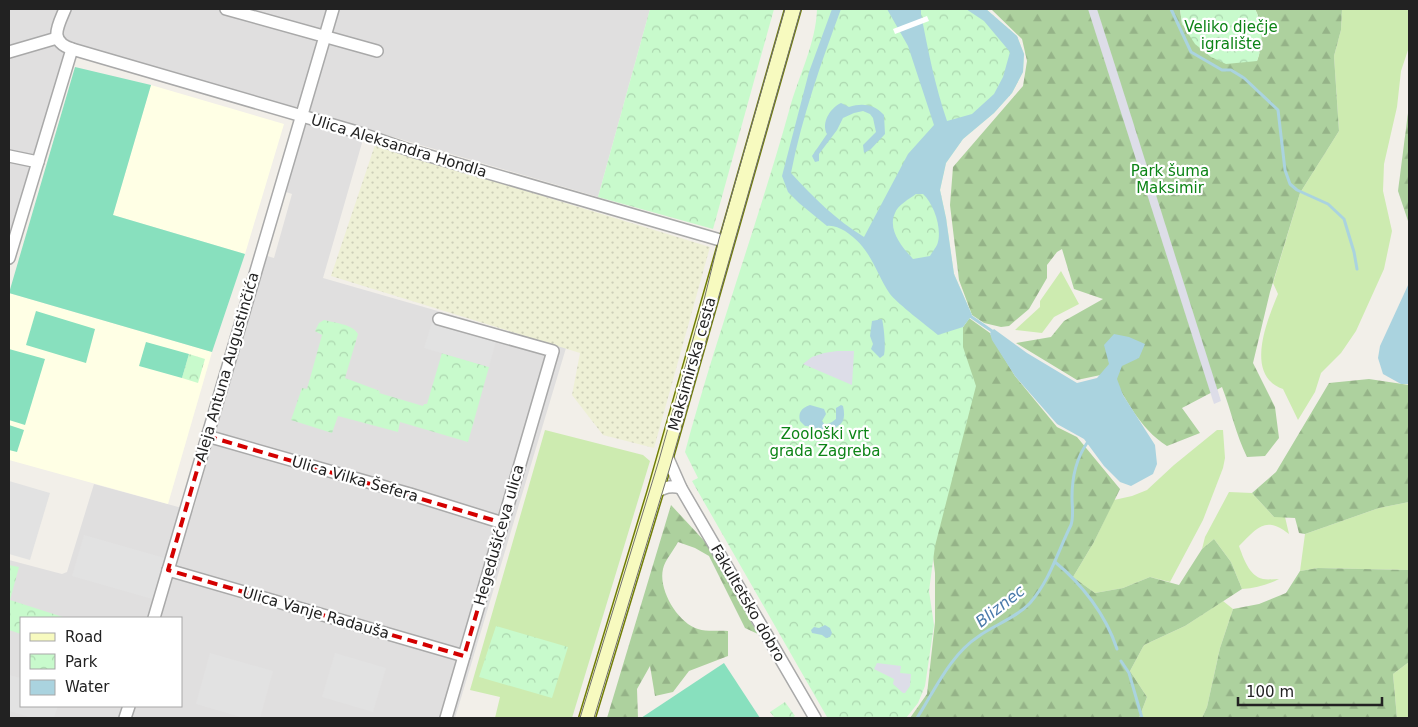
<svg xmlns="http://www.w3.org/2000/svg" width="1418" height="727" font-family="'DejaVu Sans',sans-serif">
  <style>
    .residential { fill: #e0dfdf; fill-rule: evenodd }
    .education { fill: #ffffe5 }
    .farmland { fill: url(#farmland-dots) }
    .grass { fill: #cdebb0 }
    .forest { fill: url(#forest-firs) }
    .park { fill: url(#park-crowns) }
    .pitch { fill: #88e0be }
    .parking { fill: #e2e2e2 }
    .plaza { fill: #dddde8 }
    .water { fill: #aad3df; fill-rule: evenodd }
    .pier { fill: #fff }
    .lines { fill: none; stroke-linecap: round; stroke-linejoin: round }
    .stream { stroke: #aad3df; stroke-width: 3 }
    .minor-casing { stroke: #a9a9a9; stroke-width: 14 }
    .secondary-casing { stroke: #707d05; stroke-width: 18 }
    .minor { stroke: #fff; stroke-width: 11 }
    .secondary { stroke: #f7fabf; stroke-width: 15 }
    .tram { stroke: #707070; stroke-width: 1 }
    .marked { fill: none; stroke: #d40000; stroke-width: 4; stroke-dasharray: 10 6; stroke-linejoin: round }
    .labels { text-anchor: middle; dominant-baseline: central; stroke-width: 4.5; stroke-linejoin: round; paint-order: stroke }
    .park-label { font-size: 15px; fill: #0c8416; stroke: #fff }
    .street-label { font-size: 15px; fill: #222; stroke: #fff }
    .water-label { font-size: 16px; font-style: italic; fill: #4a7aab; stroke: #fff }
  </style>
  <defs>
    <pattern id="farmland-dots" width="8" height="8" patternUnits="userSpaceOnUse" patternTransform="scale(1.25)"><rect width="8" height="8" fill="#eef0d5"/><path d="M2 2h.1M6 6h.1" fill="none" stroke="#ccceb7" stroke-width="1.8" stroke-linecap="round"/></pattern>
    <pattern id="forest-firs" width="22" height="20" patternUnits="userSpaceOnUse" patternTransform="scale(1.25)"><rect width="22" height="20" fill="#add19e"/><path d="M5 1l3.5 6h-7zM16 11l3.5 6h-7z" fill="#95b388"/></pattern>
    <pattern id="park-crowns" width="20" height="18" patternUnits="userSpaceOnUse" patternTransform="scale(1.25)"><rect width="20" height="18" fill="#c8facc"/><path d="M2 6a3 3 0 1 1 6 0M12 15a3 3 0 1 1 6 0" fill="none" stroke="#acd6af"/></pattern>
  </defs>
  <rect width="100%" height="100%" fill="#f2efe9"/>
  <!-- residential -->
  <path class="residential" d="M9,9h641l-52,188 -232,-68 -43,149 243,70 -111,370h-446v-158l53,14 5,-2 27,-88 99,27 74,-255 7,2 18,-64 -6,-2 23,-80 -12,-1 -226,-67 -62,202zM21,618h160v88h-160z"/>
  <!-- education -->
  <g class="education">
    <path d="M151,85l133,39 -39,130 -132,-39z"/>
    <path d="M9,293l203,59 -44,152 -159,-44z"/>
  </g>
  <!-- farmland -->
  <path class="farmland" d="M375,145l335,102 -56,201 -51,-13 -31,-40 8,-42 -249,-77z"/>
  <!-- grass -->
  <g class="grass">
    <path d="M1342,9h67v38l-8,24 -4,36 -13,57 -1,27 9,40 -8,38 -28,62 -15,22 -20,20 -6,19 -17,28 -15,-31c-39,-14 -16,-68 -5,-95l-5,-11 27,-90 39,-62 -5,-75 7,-26z"/>
    <path d="M1061,271l18,33 -25,13 -12,16 -27,-3 25,-23v-6z"/>
    <path d="M545,430l98,25 7,6 -78,257h-77l5,-21 -30,-7z"/>
    <path d="M1217,430h6l2,28 -2,10 -20,52 -33,62 -20,-5 -27,11 -28,5 -22,-16 21,-35 20,-42 18,-4 15,-6 27,-25z"/>
    <path d="M1229,492l23,1 22,24h11l4,17c-24,-19 -32,-6 -50,12 4,11 10,30 24,33 5,1 11,0 16,0 -12,6 -23,9 -37,10l-11,-27 -17,-23 -12,10 3,-12z"/>
    <path d="M1409,502v68l-91,-2 -18,3 5,-37 74,-26z"/>
    <path d="M1223,601l10,8 -13,39 -13,59 -5,11h-63l8,-21 -17,-26 14,-26 41,-19z"/>
    <path d="M1409,662v56h-12l-4,-44z"/>
  </g>
  <!-- forest -->
  <g class="forest">
    <path d="M991,9h189l2,15 75,37c6,-15 6,-38 -2,-52h87l-1,21 -7,26 5,75 -39,62 -30,99 -17,71 22,44 4,31 -14,18 -18,1c-11,-22 -16,-47 -25,-70l-40,21 18,25 -33,13c-28,-18 -40,-46 -57,-73l-33,7 -61,-37 35,-6 13,-16 39,-22 -29,-10 -12,-40 -5,3 -10,13v13l-18,31 -20,17 -8,1 -17,-4 -12,-8 -13,-35 -9,-75 3,-38 70,-81 4,-25 -5,-22z"/>
    <path d="M1409,105v119l-11,-33z"/>
    <path d="M969,318l21,15 3,7 22,36 42,51 20,10 43,52 -26,53 -21,35 22,16 28,-5 27,-11 29,8 23,-36 12,-10 17,23 11,27 -57,37 -41,19 -14,26 17,26 -8,21h-229l17,-24 8,-72v-49l-6,-50 34,-176v-20z"/>
    <path d="M1369,379l40,6v117l-30,6 -74,26 -6,-1 -4,-15 -21,-1 -22,-24 24,-21 53,-89z"/>
    <path d="M671,505l38,41 49,88 -13,-6 -36,-72 -14,-8 -17,-6c-4,8 -13,18 -15,27 -5,21 15,54 35,60 9,3 21,1 30,2v25l-39,15 -16,21 -18,4 -5,-30 -13,23 1,29h-31z"/>
    <path d="M1318,568l91,2v92l-16,12 4,44h-195l5,-11 13,-59 13,-39 26,-5 27,-11 14,-22z"/>
  </g>
  <!-- park -->
  <g class="park">
    <path d="M650,9h124l-61,220 -115,-32z"/>
    <path d="M817,9h169l31,27 7,18 -1,18 -11,21 -18,20 -31,26 -17,24 -6,27 6,28 8,56 18,41 -9,12v20l13,39 -41,160 -6,45 5,34 -9,61 -7,17 -12,15h-77l-2,-1 -135,-236 6,-3 -13,-26c31,-115 72,-227 104,-341 9,-34 27,-67 28,-102z"/>
    <path d="M1180,9h75c8,14 8,37 2,52l-31,3 -15,-7 -16,-13 -13,-20z"/>
    <path d="M324,320c10,3 29,4 34,14l-13,44 35,13 -1,2 44,13 1,-2h3l15,-51 47,14 -21,75 -68,-20 -2,10 -60,-16 -6,17 -41,-13 11,-32 5,1 15,-54 -7,-4 4,-8z"/>
    <path d="M189,354l16,5 -7,24 -16,-5z"/>
    <path d="M9,565l10,2 -9,33 56,18h-45v16l-12,-4z"/>
    <path d="M496,626l72,21 -16,51 -73,-21z"/>
    <path d="M785,702l10,14 -3,2h-17l-5,-6z"/>
  </g>
  <!-- pitch -->
  <g class="pitch">
    <path d="M75,67l76,18 -38,130 132,39 -33,98 -203,-59z"/>
    <path d="M36,311l59,18 -9,34 -60,-18z"/>
    <path d="M146,342l43,12 -7,24 -43,-12z"/>
    <path d="M9,349l36,10 -20,66 -16,-5z"/>
    <path d="M9,425l15,5 -7,22 -8,-2z"/>
    <path d="M724,663l36,55h-119z"/>
  </g>
  <!-- parking -->
  <g class="parking">
    <path d="M433,319l64,18 -8,30 -65,-19z"/>
    <path d="M9,481l41,12 -20,67 -21,-6z"/>
    <path d="M84,535l84,24 -12,41 -84,-24z"/>
    <path d="M210,653l63,18 -13,47h-16l-48,-14z"/>
    <path d="M335,653l51,15 -13,44 -51,-15z"/>
    <path d="M9,675l12,3v28h37l-4,12h-21l-24,-7z"/>
  </g>
  <!-- plaza -->
  <g class="plaza">
    <path d="M1088,9h9l24,75 100,317 -7,3z"/>
    <path d="M837,351h17l-2,34 -49,-21 9,-7 12,-4z"/>
    <path d="M877,663l24,3 -1,7 11,1 -1,12 -5,7h-2l-10,-9 1,-5 -20,-10z"/>
  </g>
  <!-- water -->
  <g class="water">
    <path d="M832,9h9c-20,54 -39,108 -50,164 22,24 45,47 73,64l44,-83 26,-29 -26,-79 -21,-37h34v5c7,36 14,72 26,107l25,-7 22,-20 9,-17 7,-25 -26,-31 -18,-12h20l31,27 7,18 -1,18 -11,21 -18,20 -31,26 -17,24 -6,27 6,28 8,56 18,41 -9,12 -25,8c-12,-10 -39,-30 -48,-41 -16,-24 -18,-45 -45,-63 -6,-3 -12,-6 -18,-5l-28,-23 -11,-11 -6,-16 27,-104zM916,194h7c11,10 20,36 14,51 -2,4 -5,7 -7,11l-17,3c-10,-11 -26,-29 -18,-46 3,-8 14,-14 21,-19z"/>
    <path d="M841,103l8,4c13,-4 25,-3 35,8l1,19 -14,15 -7,4 -1,-8 13,-13 -3,-14 -3,-4 -7,-3 -9,2 -11,5 -6,12 -18,24v7l-4,1 -3,-6 15,-22c-6,-11 3,-26 14,-31z"/>
    <path d="M1409,283v101h-8l-18,-10 -5,-16 2,-12z"/>
    <path d="M882,319c2,8 4,29 2,36l-4,3 -9,-9 2,-5 -3,-8 2,-15z"/>
    <path d="M994,329l33,24 50,30 20,-5 12,-14 -5,-19 10,-11 15,3 16,7 -6,14 -17,8 -5,13 6,16 32,50 2,19 -4,10 -22,12 -11,-4 -16,-16 -20,-27 -27,-15 -42,-48 -23,-36 -2,-7z"/>
    <path d="M810,405l14,4 2,5 -4,7 3,4 7,-3 4,-3v-11l5,-3 2,1c3,13 0,19 -11,23l-6,10h-4c-3,-9 -7,-13 -17,-13l-5,-5c-2,-8 1,-13 10,-16z"/>
    <path d="M825,625l5,3 2,5 -2,4 -4,1 -4,-3 -10,-2 -1,-3 3,-3 5,1z"/>
  </g>
  <!-- pier -->
  <path class="pier" d="M927,16l2,5 -34,13 -2,-5z"/>
  <g class="lines">
    <!-- stream -->
    <g class="stream">
      <path d="M1171,9l20,43 31,18h9l13,8 34,32 7,60 5,14 7,6 31,14 16,15 10,33 3,17"/>
      <path d="M970,316l22,15"/>
      <path d="M1055,562c27,22 51,53 62,87"/>
      <path d="M1121,661l8,12 13,45"/>
      <path d="M917,718c18,-28 33,-63 62,-82 17,-12 37,-18 51,-33 20,-23 28,-52 41,-78 3,-9 1,-18 1,-28 0,-19 4,-38 15,-54"/>
    </g>
    <!-- minor casing -->
    <g class="minor-casing">
      <g id="minor">
        <path d="M65,9c-7,17 -17,32 7,40l285,83 52,18 318,92"/>
        <path d="M226,9l151,42"/>
        <path d="M9,52l48,-14"/>
        <path d="M9,156l29,6"/>
        <path d="M9,258l63,-209"/>
        <path d="M439,319l114,32 -107,367"/>
        <path d="M207,436l203,58 93,29"/>
        <path d="M666,454l15,34 134,230"/>
        <path d="M655,493c9,-6 16,-8 26,-5"/>
        <path d="M168,570l296,86"/>
        <path d="M154,618l179,-609"/>
        <path d="M125,718l4,-12"/>
      </g>
    </g>
    <!-- secondary casing -->
    <g class="secondary-casing">
      <path id="secondary" d="M587,718l68,-225 138,-484"/>
    </g>
    <!-- minor -->
    <use href="#minor" class="minor"/>
    <!-- secondary -->
    <use href="#secondary" class="secondary"/>
    <!-- tram -->
    <g class="tram">
      <path d="M580,718l79,-258 45,-160 15,-61 66,-230"/>
      <path d="M594,718l76,-251 131,-458"/>
    </g>
  </g>
  <!-- marked area -->
  <path class="marked" d="M207,436l296,87 -39,133 -296,-86z"/>
  <g class="labels">
    <!-- park labels -->
    <g class="park-label">
      <text x="1231" y="27">Veliko dječje<tspan x="1231" dy="17">igralište</tspan></text>
      <text x="1170" y="171">Park šuma<tspan x="1170" dy="17">Maksimir</tspan></text>
      <text x="825" y="434">Zoološki vrt<tspan x="825" dy="17">grada Zagreba</tspan></text>
    </g>
    <!-- street labels -->
    <g class="street-label">
      <text transform="translate(399 146) rotate(17)">Ulica Aleksandra Hondla</text>
      <text transform="translate(692 364) rotate(-74)">Maksimirska cesta</text>
      <text transform="translate(227 367) rotate(-74)">Aleja Antuna Augustinčića</text>
      <text transform="translate(355 479) rotate(16)">Ulica Vilka Šefera</text>
      <text transform="translate(499 535) rotate(-74)">Hegedušićeva ulica</text>
      <text transform="translate(748 603) rotate(60)">Fakultetsko dobro</text>
      <text transform="translate(316 613) rotate(16)">Ulica Vanje Radauša</text>
    </g>
    <!-- water labels -->
    <g class="water-label">
      <text transform="translate(1000 606) rotate(-38)">Bliznec</text>
    </g>
  </g>
  <!-- border -->
  <rect width="1418" height="727" fill="none" stroke="#222222" stroke-width="20"/>
  <!-- legend -->
  <rect x="20" y="617" width="162" height="90" fill="#ffffff" stroke="#a7a7a7"/>
  <rect x="30" y="633" width="25" height="8" fill="#f7fabf" stroke="#a7a7a7"/>
  <text x="65" y="642" font-size="15" fill="#222222">Road</text>
  <rect x="30" y="654" width="25" height="15" fill="url(#park-crowns)" stroke="#a7a7a7"/>
  <text x="65" y="667" font-size="15" fill="#222222">Park</text>
  <rect x="30" y="680" width="25" height="15" fill="#aad3df" stroke="#a7a7a7"/>
  <text x="65" y="692" font-size="15" fill="#222222">Water</text>
  <!-- scale -->
  <path d="M1238 697v8h144v-8" fill="none" stroke="#222222" stroke-width="2.5"/>
  <text x="1246" y="697" font-size="15" fill="#222222" stroke="#ffffff" stroke-width="4" paint-order="stroke">100 m</text>
</svg>
